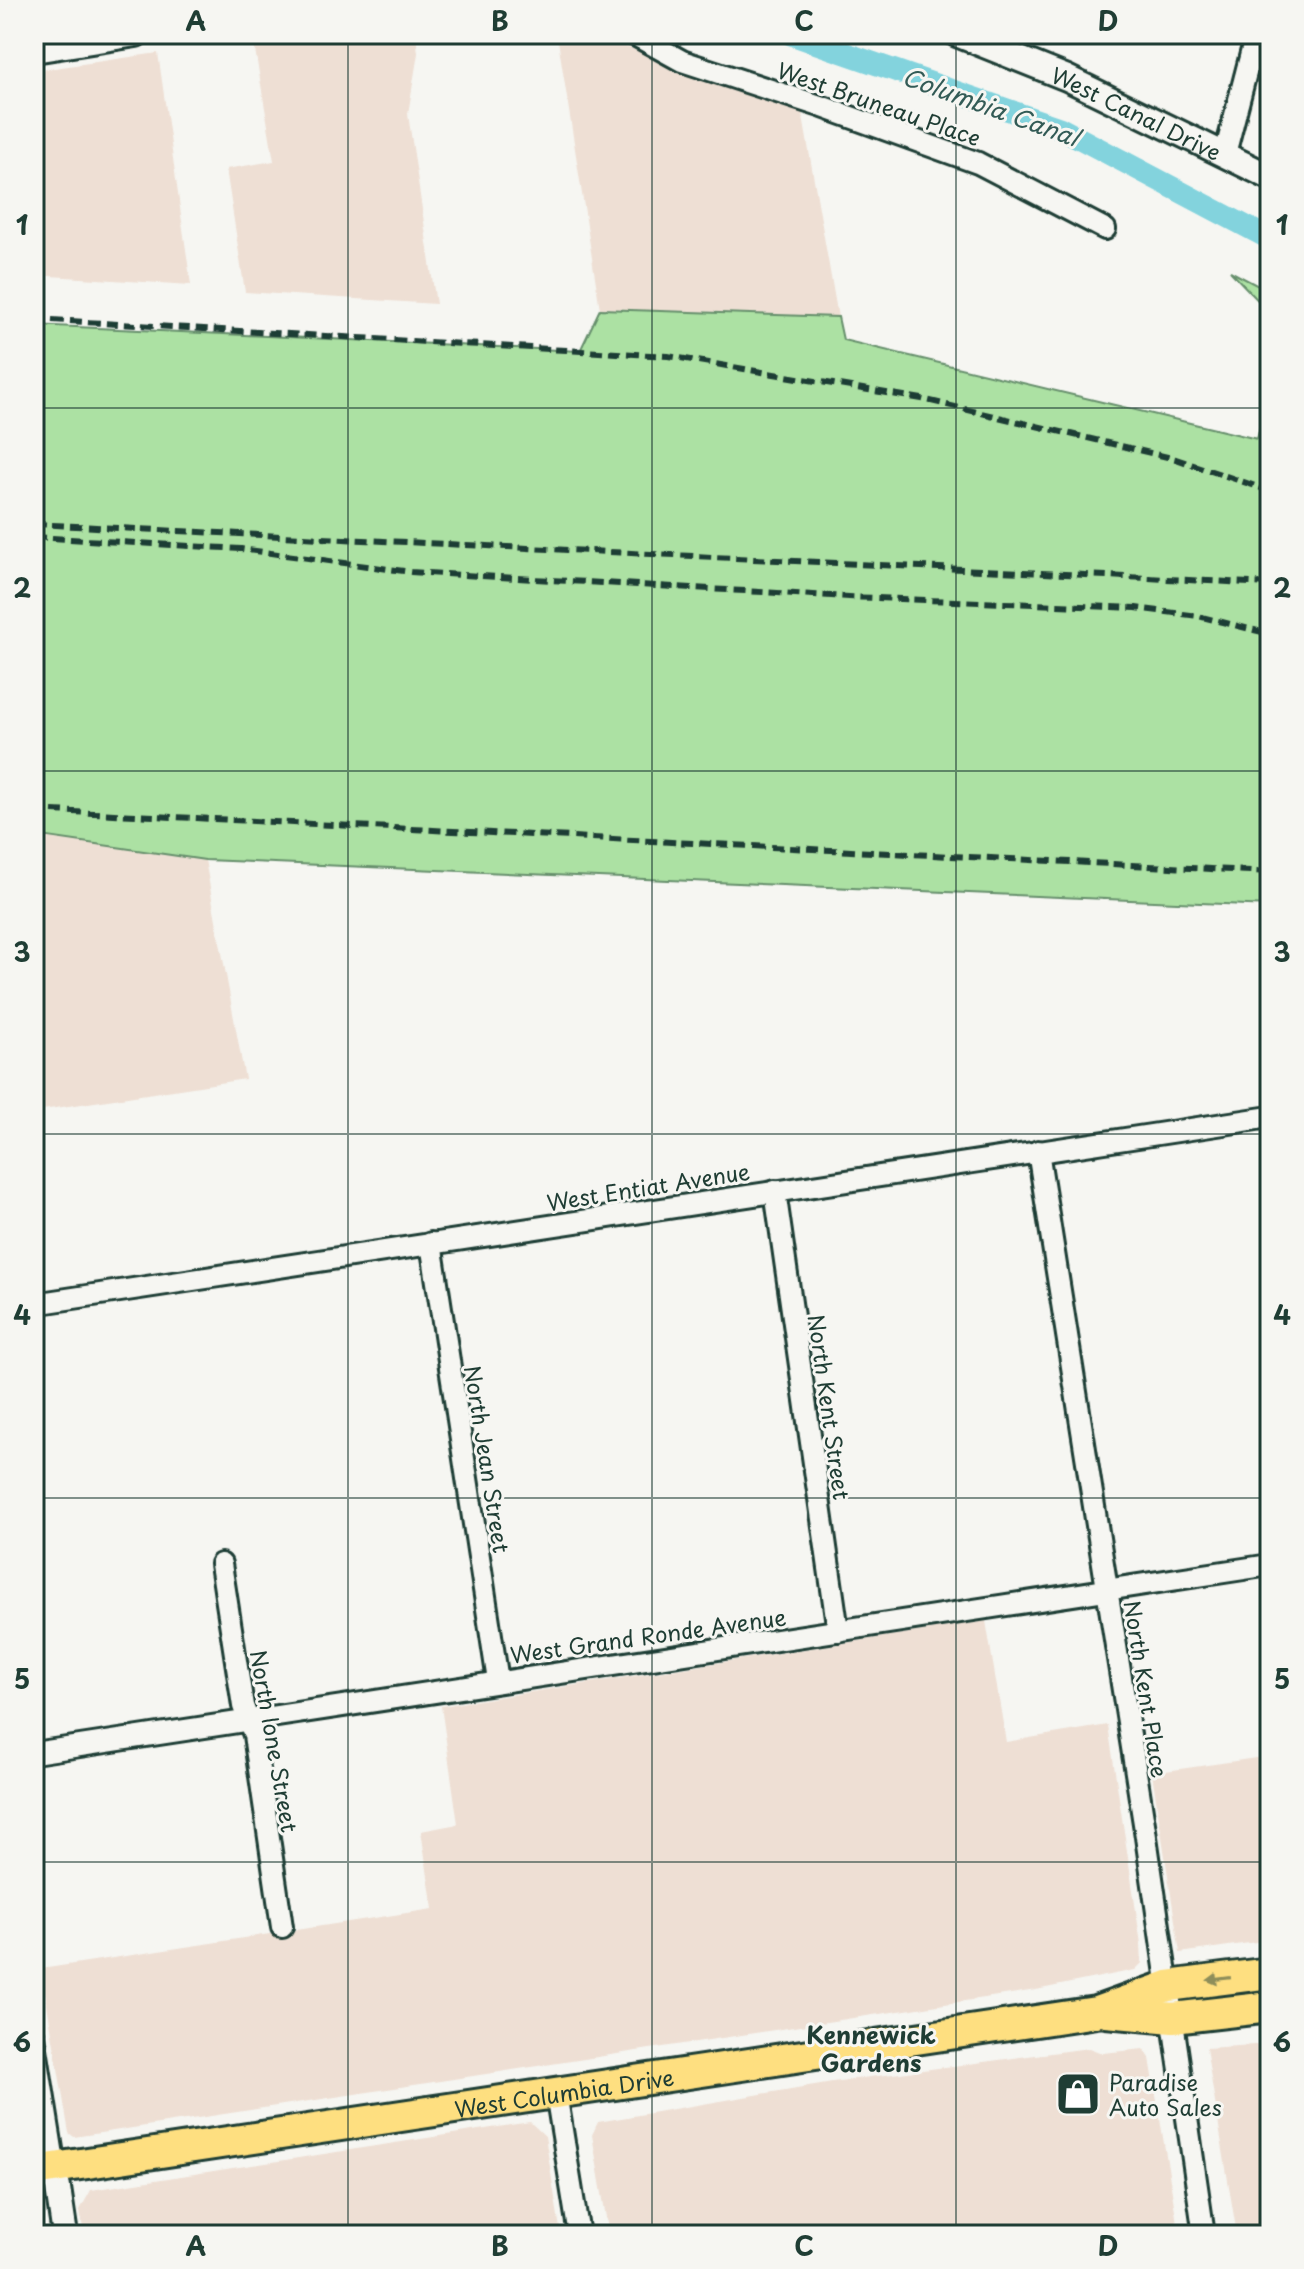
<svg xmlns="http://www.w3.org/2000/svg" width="1304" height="2269" font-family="'Playpen Sans',sans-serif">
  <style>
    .built { fill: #eedfd4 }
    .green { fill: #ace1a3; stroke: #668f6c; stroke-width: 2 }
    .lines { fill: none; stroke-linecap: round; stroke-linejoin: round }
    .canal { stroke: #83d3dd; stroke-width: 22 }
    .minor-casing { stroke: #1f3d34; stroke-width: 26 }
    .tertiary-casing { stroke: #1f3d34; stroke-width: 30 }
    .primary-casing { stroke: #1f3d34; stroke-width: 36 }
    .minor { stroke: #f6f6f2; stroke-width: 20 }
    .tertiary { stroke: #f6f6f2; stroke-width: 24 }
    .primary { stroke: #fedf80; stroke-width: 30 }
    .rail { stroke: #1f3d34; stroke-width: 6; stroke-dasharray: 12 6; stroke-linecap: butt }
    .oneway { fill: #8e8e5a }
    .grid { fill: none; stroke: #1f3d34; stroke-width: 2; stroke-opacity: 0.55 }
    .labels { text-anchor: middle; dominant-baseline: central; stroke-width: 6; stroke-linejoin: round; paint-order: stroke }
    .street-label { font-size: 22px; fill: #1f3d34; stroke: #f6f6f2 }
    .poi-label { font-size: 22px; fill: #1f3d34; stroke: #f6f6f2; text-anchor: start }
    .water-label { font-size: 24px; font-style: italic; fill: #335b56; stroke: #f6f6f2 }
    .neighbourhood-label { font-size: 24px; font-weight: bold; fill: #1f3d34; stroke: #f6f6f2 }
    .neatline { fill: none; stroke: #1f3d34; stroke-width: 3 }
    .grid-label { font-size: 26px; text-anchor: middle; font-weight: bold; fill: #1f3d34 }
  </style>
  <rect width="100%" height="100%" fill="#f6f6f2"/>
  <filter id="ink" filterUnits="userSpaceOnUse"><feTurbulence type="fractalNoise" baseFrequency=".0125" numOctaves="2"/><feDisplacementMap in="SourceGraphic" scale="16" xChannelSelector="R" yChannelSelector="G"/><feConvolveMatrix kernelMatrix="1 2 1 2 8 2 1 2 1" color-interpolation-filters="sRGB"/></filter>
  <g filter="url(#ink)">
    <!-- built -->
    <g class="built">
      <path d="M284,34h132l2,19 -10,61 28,190 -191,-12 -19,-123 48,-8 -21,-123z"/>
      <path d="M557,34h35l210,77 36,206 -238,-8z"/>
      <path d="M158,53l33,232 -157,-10v-204z"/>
      <path d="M34,835l171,25 40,219 -209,32z"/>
      <path d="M986,1621l20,121 102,-17 33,219 1,19 -7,7 -99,20 -962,147 -5,-4 -28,-164 392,-60 -12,-78 37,-7 -17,-118z"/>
      <path d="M1270,1756v184l-90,13 -28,-180z"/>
      <path d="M1270,2044v191h-33l-31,-187z"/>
      <path d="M1089,2048l13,5 42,-4 6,9 29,177h-570l-17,-100 6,-13 234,-40z"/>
      <path d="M530,2122l15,14 16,99h-477l-4,-25 11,-20z"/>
    </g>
    <!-- green -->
    <g class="green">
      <path d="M1230,271l40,21v21z"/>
      <path d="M600,309l238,8 5,23 414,99 13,-53v520l-1065,-46 -171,-25v-510l546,26z"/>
    </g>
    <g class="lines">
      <!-- canal -->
      <path class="canal" d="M790,34l270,94 210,111"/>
      <!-- minor casing -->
      <g class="minor-casing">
        <g id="minor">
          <path d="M633,34l49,27 141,46 155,56 127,66"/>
          <path d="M1225,154l31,-120"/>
          <path d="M1038,1151l107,679 59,405"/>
          <path d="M775,1191l63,440"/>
          <path d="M431,1243l67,438"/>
          <path d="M34,1304l1236,-187"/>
          <path d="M221,1564l22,142 11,29 28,192"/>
          <path d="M34,1753l1236,-188"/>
          <path d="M34,2036l21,132"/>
          <path d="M556,2093l23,142"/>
        </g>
      </g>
      <!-- tertiary casing -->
      <g class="tertiary-casing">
        <g id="tertiary">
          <path id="s1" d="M957,34l110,44 203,99"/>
          <path d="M34,50l102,-16"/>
          <path d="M55,2168l10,67"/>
        </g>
      </g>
      <!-- primary casing -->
      <g class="primary-casing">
        <g id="primary">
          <path d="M1106,2012l67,6 97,-11"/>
          <path id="s2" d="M34,2171l1062,-159 72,-26 102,-13"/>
        </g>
      </g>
      <!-- minor -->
      <use href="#minor" class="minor"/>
      <!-- tertiary -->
      <use href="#tertiary" class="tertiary"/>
      <!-- primary -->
      <use href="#primary" class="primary"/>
      <!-- rail -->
      <g class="rail">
        <path d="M34,319l634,37 254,43 254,60 94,32"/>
        <path d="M34,524l1236,60"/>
        <path d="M34,537l207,12 170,23 438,25 287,11 62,8 72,18"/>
        <path d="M34,810l1236,62"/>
      </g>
    </g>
    <!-- one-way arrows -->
    <defs><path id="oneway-solid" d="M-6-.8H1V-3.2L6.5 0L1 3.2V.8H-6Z" transform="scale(2)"/></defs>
    <use class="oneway" href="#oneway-solid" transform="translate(1219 1979) rotate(173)"/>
  </g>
  <!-- grid -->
  <path class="grid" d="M348,34v2201M652,34v2201M956,34v2201M34,408h1236M34,771h1236M34,1134h1236M34,1498h1236M34,1862h1236"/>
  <!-- icons -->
  <defs>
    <g id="shop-square" transform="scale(2.3)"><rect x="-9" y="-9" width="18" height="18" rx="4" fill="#1f3d34" stroke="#f6f6f2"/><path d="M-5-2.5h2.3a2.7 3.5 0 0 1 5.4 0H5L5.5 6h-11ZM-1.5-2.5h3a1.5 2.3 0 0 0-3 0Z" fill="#fff"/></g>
  </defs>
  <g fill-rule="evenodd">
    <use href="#shop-square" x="1078" y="2094"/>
  </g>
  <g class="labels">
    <!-- street labels -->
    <g class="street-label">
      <text transform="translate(879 103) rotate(19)">West Bruneau Place</text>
      <text stroke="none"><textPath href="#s1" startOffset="196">West Canal Drive</textPath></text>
      <text transform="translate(648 1186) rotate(-9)">West Entiat Avenue</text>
      <text transform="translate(830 1407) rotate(82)">North Kent Street</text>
      <text transform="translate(488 1459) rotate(81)">North Jean Street</text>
      <text transform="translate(648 1635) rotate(-8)">West Grand Ronde Avenue</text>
      <text transform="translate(1147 1689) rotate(81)">North Kent Place</text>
      <text transform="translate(275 1741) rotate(80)">North Ione Street</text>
      <text stroke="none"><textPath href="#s2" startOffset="536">West Columbia Drive</textPath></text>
    </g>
    <!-- poi labels -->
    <g class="poi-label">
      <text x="1109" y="2081">Paradise<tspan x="1109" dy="25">Auto Sales</tspan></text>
    </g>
    <!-- water labels -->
    <g class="water-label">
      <text transform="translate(991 106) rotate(20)">Columbia Canal</text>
    </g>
    <!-- neighbourhood labels -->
    <g class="neighbourhood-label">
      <text x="871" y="2034">Kennewick<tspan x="871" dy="28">Gardens</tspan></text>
    </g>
  </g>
  <!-- margin -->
  <rect width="1304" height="2269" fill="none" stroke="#f6f6f2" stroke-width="88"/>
  <rect x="44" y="44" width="1216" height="2181" class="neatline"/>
  <g class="grid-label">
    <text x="196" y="31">A</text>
    <text x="500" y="31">B</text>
    <text x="804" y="31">C</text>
    <text x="1108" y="31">D</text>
    <text x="22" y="235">1</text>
    <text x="1282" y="235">1</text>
    <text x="22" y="598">2</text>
    <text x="1282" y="598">2</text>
    <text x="22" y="962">3</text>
    <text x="1282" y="962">3</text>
    <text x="22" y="1325">4</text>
    <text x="1282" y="1325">4</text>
    <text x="22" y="1689">5</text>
    <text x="1282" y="1689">5</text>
    <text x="22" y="2052">6</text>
    <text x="1282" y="2052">6</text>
    <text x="196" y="2256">A</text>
    <text x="500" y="2256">B</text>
    <text x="804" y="2256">C</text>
    <text x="1108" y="2256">D</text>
  </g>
</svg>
